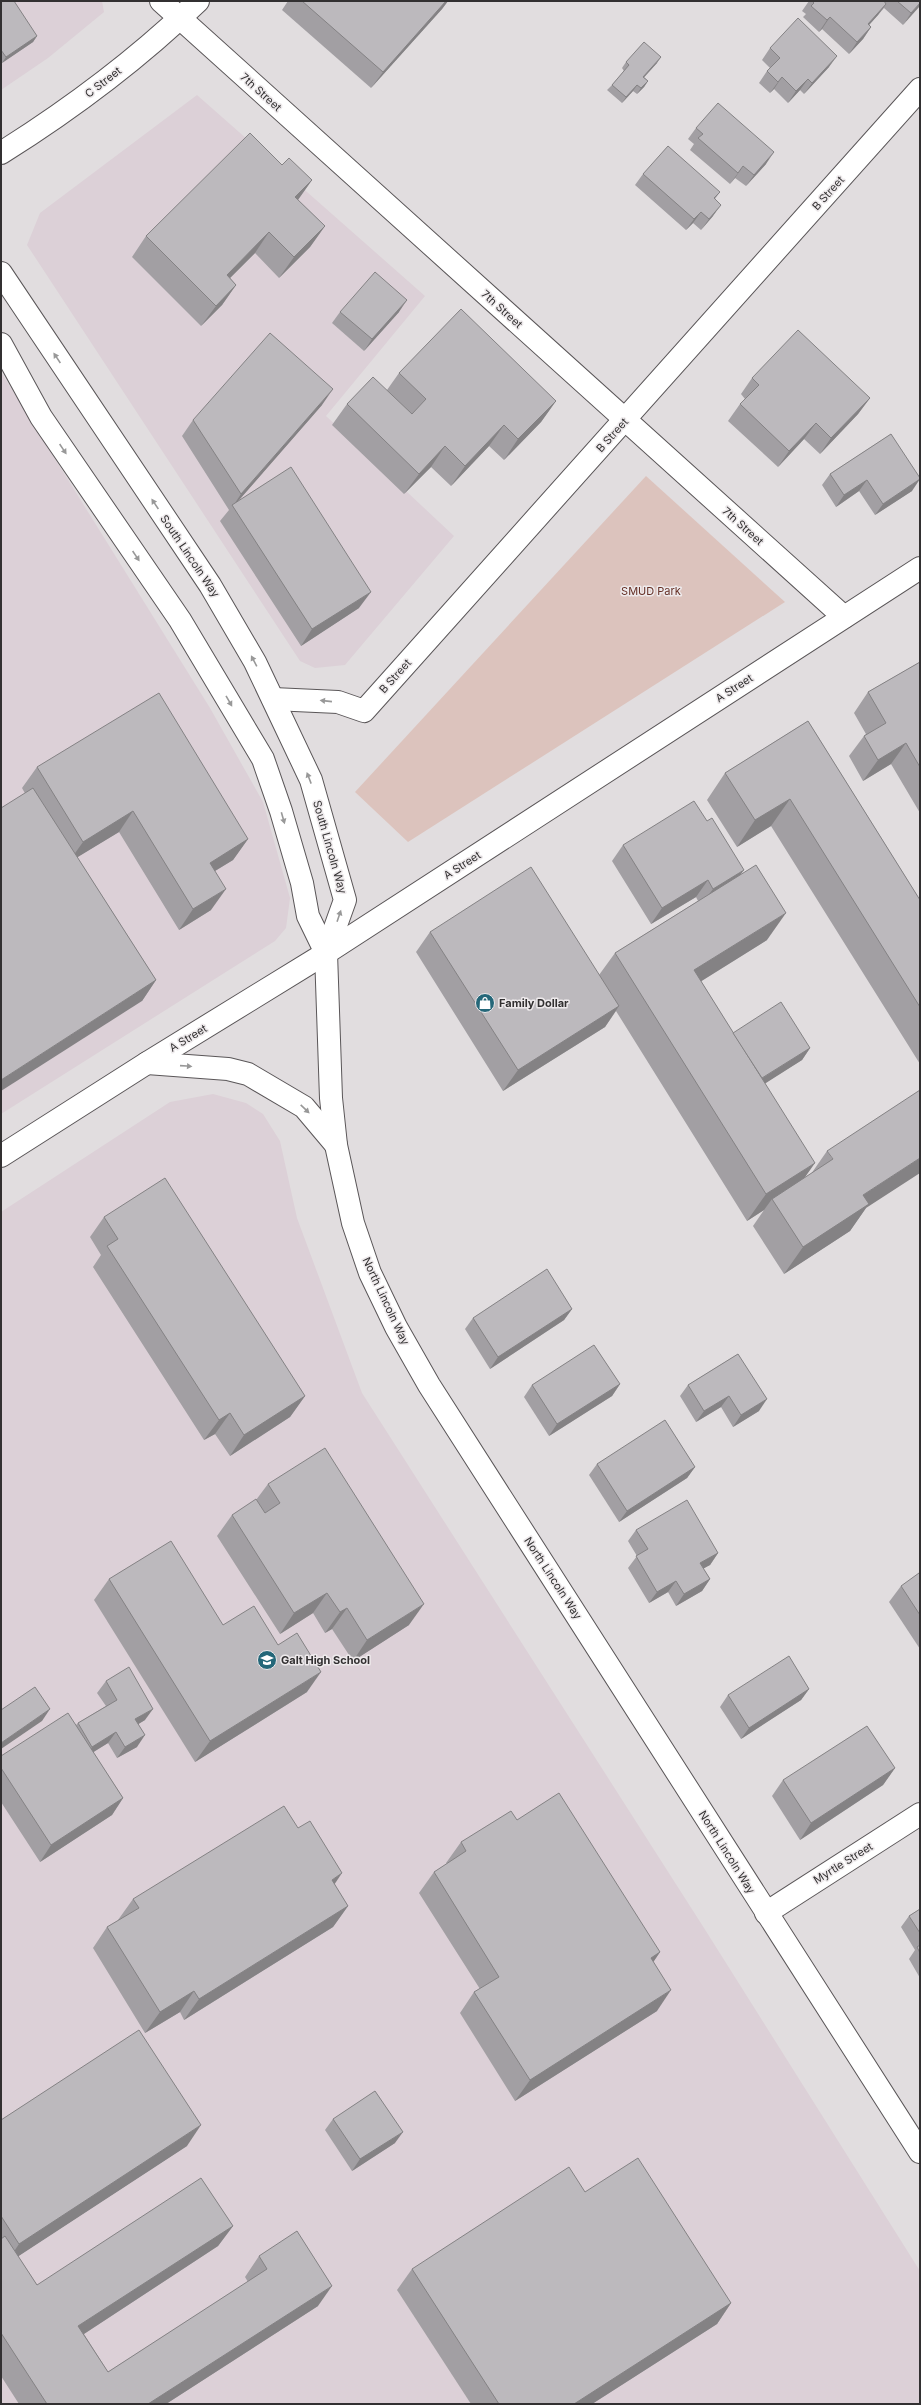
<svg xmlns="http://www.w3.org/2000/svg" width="921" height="2405" font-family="Inter,sans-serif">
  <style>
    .built { fill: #dcd0d7 }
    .green { fill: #dcc3bd }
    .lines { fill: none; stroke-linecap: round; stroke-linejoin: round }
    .minor-casing { stroke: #5a5658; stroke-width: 24 }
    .major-casing { stroke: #5a5658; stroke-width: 24 }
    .minor { stroke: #fff; stroke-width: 22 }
    .major { stroke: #fff; stroke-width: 22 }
    .wall { fill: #a29fa3 }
    .shaded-wall { fill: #848284 }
    .building { fill: #bcb9bd; stroke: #848284 }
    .oneway { fill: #989898 }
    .labels { text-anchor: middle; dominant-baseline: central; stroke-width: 3; stroke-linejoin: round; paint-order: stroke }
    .street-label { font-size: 11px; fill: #323031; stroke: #eeeaec }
    .park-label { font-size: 11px; fill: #663026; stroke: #eeeaec }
    .poi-label { font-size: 11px; font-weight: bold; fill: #323031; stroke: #eeeaec; text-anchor: start }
  </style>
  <rect width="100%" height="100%" fill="#e1dddf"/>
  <!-- built -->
  <g class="built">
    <path d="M1,1h101l2,11 -56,46 -47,32z"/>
    <path d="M197,95l228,201 -99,120 128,120 -109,129 -30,3 -15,-7 -273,-416 13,-32z"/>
    <path d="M1,372l209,336 53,94 27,96 -4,30 -11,13 -274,173z"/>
    <path d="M213,1094l33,9 17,11 17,27 17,77 65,175 342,535 216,343v133h-919v-1192l169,-110z"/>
  </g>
  <!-- green -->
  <path class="green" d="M646,476l139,126 -377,240 -53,-50z"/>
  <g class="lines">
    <!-- minor casing -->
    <g class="minor-casing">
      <g id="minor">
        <path d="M161,1l683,616"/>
        <path d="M1,153c70,-44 137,-94 197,-152"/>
        <path d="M273,699l65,3 26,9 556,-622"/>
        <path d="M326,953l594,-385"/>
        <path d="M766,1913l154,-99"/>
      </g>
    </g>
    <!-- major casing -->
    <g class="major-casing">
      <g id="major">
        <path d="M1,273l209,312 45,77 56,118 34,120 -19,53 5,145 5,47 17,78 17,50 26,54 33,58 491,767"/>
        <path d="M1,344l40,73 139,203 83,139 18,52 21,72 6,33 18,37"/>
        <path d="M147,1063l81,6 20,5 56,33 32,38"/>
        <path d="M1,1156l146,-93 179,-110"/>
      </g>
    </g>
    <!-- minor -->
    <use href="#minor" class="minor"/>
    <!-- major -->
    <use href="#major" class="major"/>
  </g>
  <!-- wall -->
  <g class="wall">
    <path d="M1,1l36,35 -4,6 -31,21 -1,-1z"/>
    <path d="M288,1h160l-6,8 -71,79 -89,-78z"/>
    <path d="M809,1h111l-17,24 -19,-17 -6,7 -9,10 2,2 -8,12 -14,15 -27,-25 -3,3 -16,-15 3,-3 -4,-3z"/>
    <path d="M770,48l59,19 -25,27 -4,-4 -12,13 -14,-14 -4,4 -11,-10 8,-12 3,-3 -8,-8z"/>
    <path d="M626,62l31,1 -13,14 4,4 -4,6 -7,7 -4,-3 -11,12 -15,-13 5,-5 12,-14 -2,-3z"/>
    <path d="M696,128l70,36 -20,22 -11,-8 -5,6 -40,-34 4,-6 -6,-5z"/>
    <path d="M282,165l30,15 -14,20 27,26 -15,21 -31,31 -24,-25 -25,25 6,7 -14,20 -21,21 -69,-69 14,-21z"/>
    <path d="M643,174l77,18 -5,7 -2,17 -12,14 -8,-7 -7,7 -51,-45z"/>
    <path d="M340,312h59l-35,39 -32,-28z"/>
    <path d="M399,373l157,28 -15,21 -37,38 -15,-14 -38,40 -20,-19 -27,27 -72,-69 15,-21 40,-14z"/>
    <path d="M752,378l118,20 -12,16 -38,40 -16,-15 -26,28 -50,-46 12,-17 5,-5 -4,-5z"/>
    <path d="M322,405l-84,96 121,107 -58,38 -81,-125 9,-11 -47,-74 11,-16z"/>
    <path d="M891,434l21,57 -37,24 -16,-24 -23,16 -14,-22 8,-11z"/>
    <path d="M920,662v151l-29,-49 -28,17 -14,-25 15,-20 2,-2 -12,-21 14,-21z"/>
    <path d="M808,721l112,179v164l-149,-238 -34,21 -30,-47 18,-27z"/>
    <path d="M37,767l211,72 -15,21 -18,11 -4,39 -32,20 -60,-98 -42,25 79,123 -14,21 -120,-213z"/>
    <path d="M623,845l118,29 26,66 -66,41 32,52 77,15 -8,12 -37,23 39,95 7,-4 16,-23 39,57 -16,23 -66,43 -31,-48 11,-16 -17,11 -131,-210 -11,16 -102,64 -87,-139 14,-20 169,43 16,-22 83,-52 -2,-4 -45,27 -39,-63z"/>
    <path d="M104,1217l201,179 -15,21 -60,39 -15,-22 -11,6 -111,-173 8,-12 -11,-18z"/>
    <path d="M572,1309l-8,11 -74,49 -25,-40 8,-11z"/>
    <path d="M738,1354l21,57 -26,16 -12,-20 -25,15 -16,-26 8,-11z"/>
    <path d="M620,1384l-8,12 -63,40 -25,-39 8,-12z"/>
    <path d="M597,1464l98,3 -8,11 -68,44 -30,-47z"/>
    <path d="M268,1484l141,141 -56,36 -21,-32 -7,4 -12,-20 -33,21 -63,-98 15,-21 24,-15z"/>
    <path d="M636,1530l82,23 -8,12 -7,3 7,11 -8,12 -26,15 -8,-14 -19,11 -21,-35 9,-12 -9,-15z"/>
    <path d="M920,1575v74l-31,-47 12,-16z"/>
    <path d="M109,1579l114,46 84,67 -112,70 -101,-162z"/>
    <path d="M106,1681l39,39 -7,4 -1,23 -20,11 -9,-15 -15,9 30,46 -11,17 -72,47 -39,-60v-46l75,-31 2,-2 28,-17 -9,-13z"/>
    <path d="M809,1689l-8,11 -60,39 -21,-32 8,-12z"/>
    <path d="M895,1768l-12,17 -83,55 -28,-44 11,-16z"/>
    <path d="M517,1820l143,132 -7,10 4,49 -142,90 -55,-88 14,-21 6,-3 -61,-96 15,-21 13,-8 -1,-1 15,-21z"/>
    <path d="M334,1884l14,22 -15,21 -149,93 -4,-8 -35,21 -52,-85 14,-21 12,-7h-1l15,-21z"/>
    <path d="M920,1909v69l-11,-19 6,-9 -14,-23 8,-11z"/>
    <path d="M333,2119l62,24 -43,28 -27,-41z"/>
    <path d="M1,2120l186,26 -169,110 19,29 196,-59 -15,20 -134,88 24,38 140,-90 -3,-5 14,-21 59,50 -152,98h-147l-18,-28z"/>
    <path d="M585,2192l146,111 -14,21 -125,80h-121l-74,-114 15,-21z"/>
  </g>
  <!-- shaded-wall -->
  <g class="shaded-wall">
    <path d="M446,1h2l-6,8 -71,79 12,-16z"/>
    <path d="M920,3v3l-17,19 8,-12z"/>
    <path d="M886,4l-8,11 -18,20 8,-11z"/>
    <path d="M830,17l-8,12 -3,3 8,-12z"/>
    <path d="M871,27l-8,12 -14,15 8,-12z"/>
    <path d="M37,36l-4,6 -31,21 4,-6z"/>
    <path d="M837,56l-8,11 -25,27 8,-11z"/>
    <path d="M661,57l-4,6 -18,20 4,-6z"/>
    <path d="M782,77l-8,12 -4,4 8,-11z"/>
    <path d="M808,79l-8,11 -12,13 8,-12z"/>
    <path d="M648,81l-4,6 -7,7 4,-6z"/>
    <path d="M637,85l-4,6 -11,12 4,-6z"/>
    <path d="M774,152l-8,12 -20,22 8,-11z"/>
    <path d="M743,166l-8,12 -5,6 8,-11z"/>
    <path d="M312,180l-15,21 -2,-4z"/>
    <path d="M721,205l-8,11 -12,14 8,-11z"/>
    <path d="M701,212l-8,11 -7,7 8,-11z"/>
    <path d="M325,226l-15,21 -31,31 15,-21z"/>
    <path d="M269,232l-14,21 -43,43 15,-21z"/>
    <path d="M236,285l-14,20 -21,21 15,-20z"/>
    <path d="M407,300l-8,12 -35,39 8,-12z"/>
    <path d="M333,389l-11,16 -89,102v-1l8,-12z"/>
    <path d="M870,398l-12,16 -38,40 11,-16z"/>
    <path d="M556,401l-15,21 -37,38 14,-21z"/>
    <path d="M816,423l-12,16 -26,28 11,-16z"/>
    <path d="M504,425l-15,21 -38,40 14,-20z"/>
    <path d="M445,446l-14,21 -27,27 15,-20z"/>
    <path d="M920,479l-8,12 -37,24 8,-11z"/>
    <path d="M867,480l-8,11 -23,16 8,-12z"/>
    <path d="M371,592l-12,16 -58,38 11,-17z"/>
    <path d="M906,743l-15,21 -28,17 15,-21z"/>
    <path d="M790,799l-19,27 -34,21 18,-27z"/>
    <path d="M133,811l-14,21 -51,31 15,-21z"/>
    <path d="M248,839l-15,21 -38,23 15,-20z"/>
    <path d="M744,870l-12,16 -31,19 12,-16z"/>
    <path d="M708,880l-12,17 -45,27 11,-16z"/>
    <path d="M226,889l-15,21 -32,20 14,-21z"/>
    <path d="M786,913l-19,27 -91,57 18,-27z"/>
    <path d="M156,980l-14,21 -141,90v-11z"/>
    <path d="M619,1006l-14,21 -102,64 15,-21z"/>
    <path d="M810,1048l-8,12 -58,37 8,-12z"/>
    <path d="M920,1158v15l-54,35 -16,23 -66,43 19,-27 60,-52z"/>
    <path d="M815,1163l-19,27 -24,9 -8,11 -17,11 19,-27z"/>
    <path d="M572,1309l-8,11 -74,49 8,-12z"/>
    <path d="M620,1384l-8,12 -63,40 8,-12z"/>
    <path d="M305,1396l-15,21 -60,39 14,-21z"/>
    <path d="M729,1396l-8,11 -25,15 8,-11z"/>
    <path d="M767,1399l-8,12 -26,16 8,-12z"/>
    <path d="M230,1413l-15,21 -11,6 15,-20z"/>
    <path d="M695,1467l-8,11 -68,44 8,-11z"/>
    <path d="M718,1553l-8,12 -18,10 8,-12z"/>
    <path d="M710,1579l-8,12 -26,15 8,-12z"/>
    <path d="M676,1581l-8,11 -19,11 8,-11z"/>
    <path d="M327,1593l-14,20 -33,21 14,-21z"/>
    <path d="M424,1604l-15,21 -56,36 14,-21z"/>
    <path d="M347,1608l-15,21 -7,4 15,-21z"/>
    <path d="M321,1672l-14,20 -112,70 15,-21z"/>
    <path d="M809,1689l-8,11 -60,39 8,-11z"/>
    <path d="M50,1709l-8,12 -41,28v-6z"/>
    <path d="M153,1709l-8,11 -18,11 8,-12z"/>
    <path d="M116,1732l-8,11 -24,15 8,-11z"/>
    <path d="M145,1735l-8,12 -20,11 8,-11z"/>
    <path d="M895,1768l-12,17 -83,55 11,-17z"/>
    <path d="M123,1798l-11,17 -72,47 11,-17z"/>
    <path d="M342,1873l-14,21 4,-14z"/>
    <path d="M348,1906l-15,21 -149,93 15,-21z"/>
    <path d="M660,1952l-14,21 5,-15z"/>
    <path d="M671,1990l-14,21 -142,90 15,-21z"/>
    <path d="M194,1991l-14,21 -35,21 15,-21z"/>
    <path d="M201,2125l-14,21 -182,119 14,-21z"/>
    <path d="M403,2132l-8,11 -43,28 8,-12z"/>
    <path d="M233,2226l-15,20 -154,101 14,-21z"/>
    <path d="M332,2286l-14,20 -152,98h-18z"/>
    <path d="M731,2303l-14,21 -125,80h-18z"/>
  </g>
  <!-- building -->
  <g class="building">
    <path d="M1,1h13l23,35 -31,21 -5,-7z"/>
    <path d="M302,1h144l-63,71z"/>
    <path d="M812,1h72l2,3 -18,20 3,3 -14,15 -27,-25 -3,3 -16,-14 3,-3z"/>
    <path d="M897,1h23v2l-9,10z"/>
    <path d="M798,18l39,38 -25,27 -4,-4 -12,12 -14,-14 -4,5 -11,-11 13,-13 -10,-10z"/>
    <path d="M644,42l17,15 -18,20 5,4 -7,7 -4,-3 -11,12 -14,-12 17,-20 -3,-3z"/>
    <path d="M718,103l56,49 -20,23 -11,-9 -5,7 -40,-35 5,-4 -7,-6z"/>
    <path d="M250,133l32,32 7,-7 23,22 -17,17 30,29 -31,31 -25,-25 -42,43 9,10 -20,21 -70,-70z"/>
    <path d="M668,146l52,46 -6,6 7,7 -12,14 -8,-7 -7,7 -51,-45z"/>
    <path d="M375,272l32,28 -35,39 -32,-27z"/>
    <path d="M461,309l95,92 -38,38 -14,-14 -39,41 -20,-20 -26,28 -72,-70 26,-27 39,37 14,-15 -27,-26z"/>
    <path d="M798,330l72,68 -39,40 -15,-15 -27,28 -49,-47 19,-19 -7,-7z"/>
    <path d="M270,333l63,56 -92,105 -48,-74z"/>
    <path d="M891,434l29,44v1l-37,25 -16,-24 -23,15 -14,-21z"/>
    <path d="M291,467l80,125 -59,37 -80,-124z"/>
    <path d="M920,662v105l-14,-24 -28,17 -14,-24 22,-13 -18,-31z"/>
    <path d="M159,693l89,146 -38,24 16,26 -33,20 -60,-98 -50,31 -46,-75z"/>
    <path d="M808,721l112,179v107l-130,-208 -35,21 -30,-47z"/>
    <path d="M33,788l123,192 -155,100v-272z"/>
    <path d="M694,801l13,20 5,-3 32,52 -31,19 -5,-9 -46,28 -39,-63z"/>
    <path d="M756,865l30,48 -92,57 121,193 -49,31 -151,-241z"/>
    <path d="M531,867l88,139 -101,64 -88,-138z"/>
    <path d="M781,1002l29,46 -48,30 -29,-45z"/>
    <path d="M920,1090v68l-57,37 6,9 -66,43 -31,-48 61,-40 -6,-8z"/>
    <path d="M165,1178l140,218 -61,39 -14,-22 -11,7 -112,-174 11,-7 -14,-22z"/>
    <path d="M547,1269l25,40 -74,48 -25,-39z"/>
    <path d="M594,1345l26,39 -63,40 -25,-39z"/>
    <path d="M738,1354l29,45 -26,16 -12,-19 -25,15 -16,-26z"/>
    <path d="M665,1420l30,47 -68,44 -30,-47z"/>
    <path d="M325,1448l99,156 -57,36 -20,-32 -7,4 -13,-19 -33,20 -62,-98 24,-16 9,14 15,-10 -12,-19z"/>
    <path d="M687,1500l31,53 -18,10 10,16 -26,15 -8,-13 -19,11 -21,-36 12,-7 -12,-19z"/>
    <path d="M171,1541l52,84 31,-19 24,39 19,-12 24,39 -111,69 -101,-162z"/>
    <path d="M919,1573l1,2v40l-19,-29z"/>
    <path d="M789,1656l20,33 -60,39 -21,-33z"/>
    <path d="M129,1667l24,42 -18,10 10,16 -20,12 -9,-15 -24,15 -14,-24 39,-23 -11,-19z"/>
    <path d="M35,1687l15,22 -49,34v-33z"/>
    <path d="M68,1713l55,85 -72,47 -50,-77v-12z"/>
    <path d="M867,1726l28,42 -84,55 -28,-43z"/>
    <path d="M559,1793l101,159 -9,6 20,32 -141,90 -56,-88 25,-15 -65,-105 32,-21 -5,-9 50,-31 6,9z"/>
    <path d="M284,1806l14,22 12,-7 32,52 -10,7 16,26 -149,93 -5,-8 -34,21 -53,-85 32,-19 -6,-9z"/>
    <path d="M920,1909v24l-11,-17z"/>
    <path d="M920,1945v8l-3,-6z"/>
    <path d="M139,2030l62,95 -182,119 -18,-28v-96z"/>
    <path d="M375,2091l28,41 -43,27 -27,-40z"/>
    <path d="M638,2158l93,145 -157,101h-75l-87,-135 157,-102 16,25z"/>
    <path d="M201,2178l32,48 -155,100 30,46 159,-103 -8,-13 38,-25 35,55 -184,118h-101l-46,-71v-94l4,-3 32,49z"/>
  </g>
  <!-- one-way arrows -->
  <defs><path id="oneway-solid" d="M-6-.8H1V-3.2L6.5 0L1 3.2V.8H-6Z"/></defs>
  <g class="oneway">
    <use href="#oneway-solid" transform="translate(57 358) rotate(-124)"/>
    <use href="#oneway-solid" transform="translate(63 449) rotate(56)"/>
    <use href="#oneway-solid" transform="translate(155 504) rotate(-124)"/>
    <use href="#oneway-solid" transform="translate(136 556) rotate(56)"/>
    <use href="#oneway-solid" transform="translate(254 661) rotate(-118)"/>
    <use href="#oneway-solid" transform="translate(229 701) rotate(60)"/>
    <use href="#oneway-solid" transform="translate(326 701) rotate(-174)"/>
    <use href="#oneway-solid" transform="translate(309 778) rotate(-111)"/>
    <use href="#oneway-solid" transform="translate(283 818) rotate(74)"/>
    <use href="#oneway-solid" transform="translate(339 916) rotate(-71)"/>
    <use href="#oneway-solid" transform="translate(186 1066) rotate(4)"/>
    <use href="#oneway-solid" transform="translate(305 1109) rotate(44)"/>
  </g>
  <!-- icons -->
  <defs>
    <g id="shop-disc" transform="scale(1)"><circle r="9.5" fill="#246779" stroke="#eeeaec"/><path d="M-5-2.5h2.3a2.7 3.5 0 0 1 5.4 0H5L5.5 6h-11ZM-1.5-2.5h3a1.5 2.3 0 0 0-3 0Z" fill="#fff"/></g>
    <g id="school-disc" transform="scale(1)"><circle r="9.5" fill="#246779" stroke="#eeeaec"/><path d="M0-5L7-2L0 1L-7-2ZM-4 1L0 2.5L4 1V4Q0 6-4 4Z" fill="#fff"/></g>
  </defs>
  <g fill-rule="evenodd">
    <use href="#shop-disc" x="485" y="1003"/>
    <use href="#school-disc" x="267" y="1660"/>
  </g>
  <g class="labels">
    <!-- street labels -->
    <g class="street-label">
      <text transform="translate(103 82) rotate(-38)">C Street</text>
      <text transform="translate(261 92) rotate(42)">7th Street</text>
      <text transform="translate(828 193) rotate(-48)">B Street</text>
      <text transform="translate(502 309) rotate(42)">7th Street</text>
      <text transform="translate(612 435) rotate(-48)">B Street</text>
      <text transform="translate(743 526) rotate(42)">7th Street</text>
      <text transform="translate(190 556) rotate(56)">South Lincoln Way</text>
      <text transform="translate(395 676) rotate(-48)">B Street</text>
      <text transform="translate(734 688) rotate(-33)">A Street</text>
      <text transform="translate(330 847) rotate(74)">South Lincoln Way</text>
      <text transform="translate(462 865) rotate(-33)">A Street</text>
      <text transform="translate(188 1038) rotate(-31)">A Street</text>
      <text transform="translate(386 1301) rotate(65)">North Lincoln Way</text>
      <text transform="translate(553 1578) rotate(57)">North Lincoln Way</text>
      <text transform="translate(727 1852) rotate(58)">North Lincoln Way</text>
      <text transform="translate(843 1863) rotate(-32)">Myrtle Street</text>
    </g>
    <!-- park labels -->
    <g class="park-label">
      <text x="651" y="591">SMUD Park</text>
    </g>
    <!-- poi labels -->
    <g class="poi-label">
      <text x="499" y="1003">Family Dollar</text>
      <text x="281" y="1660">Galt High School</text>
    </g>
  </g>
  <!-- border -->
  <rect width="921" height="2405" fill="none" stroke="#323031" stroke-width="4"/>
</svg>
